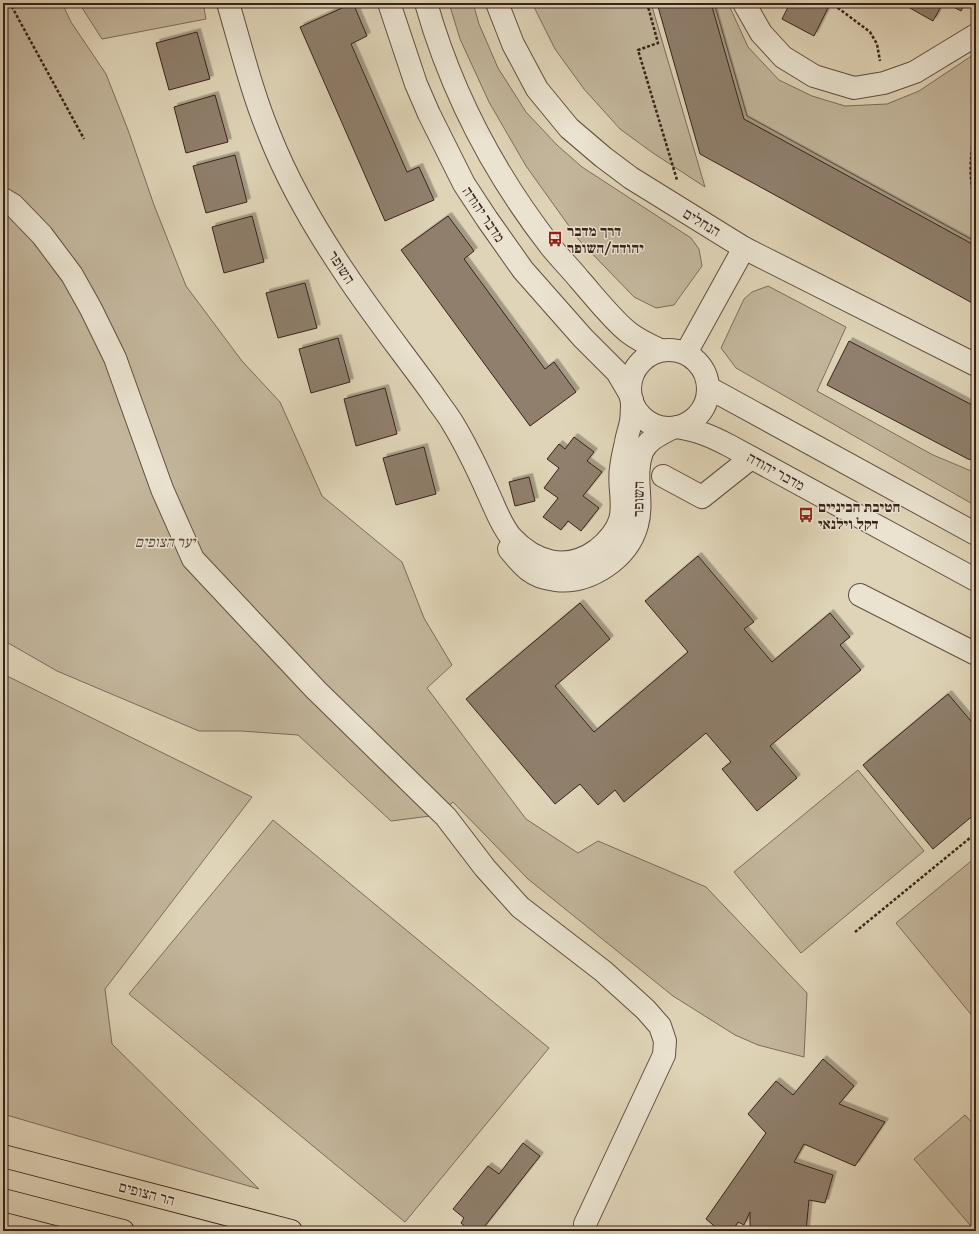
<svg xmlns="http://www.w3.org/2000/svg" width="979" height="1234" font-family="'Gentium Book Plus','Frank Ruhl Libre',serif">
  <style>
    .green { fill: #c3b69c; stroke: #7e6c5b }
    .building { fill: #8f7f6c; stroke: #39221a; filter: url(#shadow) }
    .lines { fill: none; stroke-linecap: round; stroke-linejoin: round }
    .minor-casing { stroke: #624e41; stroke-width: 24 }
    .major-casing { stroke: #39221a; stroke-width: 24 }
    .path { stroke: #39221a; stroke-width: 2.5; stroke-dasharray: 3 2; stroke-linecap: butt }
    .minor { stroke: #eae3d0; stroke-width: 22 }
    .major { stroke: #dfd4b7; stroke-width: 22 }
    .labels { text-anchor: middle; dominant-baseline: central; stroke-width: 3; stroke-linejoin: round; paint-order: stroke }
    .street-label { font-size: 15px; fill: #39221a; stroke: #eae3d0 }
    .poi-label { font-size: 15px; font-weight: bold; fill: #39221a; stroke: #eae3d0; text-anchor: start }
    .park-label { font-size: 15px; font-style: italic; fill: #5c473a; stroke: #eae3d0 }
  </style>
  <defs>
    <filter id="shadow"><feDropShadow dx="3.5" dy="-3.5" stdDeviation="0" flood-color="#0004"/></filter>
  </defs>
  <rect width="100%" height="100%" fill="#dfd4b7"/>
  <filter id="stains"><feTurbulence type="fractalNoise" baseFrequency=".005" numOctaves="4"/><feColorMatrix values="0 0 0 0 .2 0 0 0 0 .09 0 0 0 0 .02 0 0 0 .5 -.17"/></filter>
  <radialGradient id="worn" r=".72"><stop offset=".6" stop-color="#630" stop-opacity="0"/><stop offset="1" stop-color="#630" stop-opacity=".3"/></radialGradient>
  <!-- green -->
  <g class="green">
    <path d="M3,3h59l9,19 35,52 22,56 26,75 32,81 56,75 38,41 42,94 80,66 22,56 28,47 -25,23 99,131 52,34 20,-12 108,46 101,106 -3,64 -46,-12 -23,-10 -62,-39 -145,-117 -75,-77 -15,13 -47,6 -93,-86 -57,-4h-42l-142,-60 -54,-31z"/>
    <path d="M79,3h124l3,16 -104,20z"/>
    <path d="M449,3h24l6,21 19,44 28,44 31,33 25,22 109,71 8,11 3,17 -28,39 -18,3 -22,-11 -55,-57 -53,-74 -37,-64 -29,-63z"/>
    <path d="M532,3h119l54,184 -52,-34 -33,-24 -36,-40 -29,-40z"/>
    <path d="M714,3h14l20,44 31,33 33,16 33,10 42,-2 32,-13 57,-38v189l-229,-126z"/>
    <path d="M768,286l78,41 -29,64 116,64 43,18v33l-240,-138 -15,-20 23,-49 8,-7z"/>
    <path d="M3,674l249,123 -147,192 7,55 147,145 -256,-75z"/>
    <path d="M858,770l66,81 -123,102 -67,-81z"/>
    <path d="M273,820l276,228 -144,174 -276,-228z"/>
    <path d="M976,857v160l-2,1 -78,-95z"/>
    <path d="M965,1115l11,12v104h-1l-61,-72z"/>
  </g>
  <!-- building -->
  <g class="building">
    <path d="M289,3h11l-10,3z"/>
    <path d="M353,3l14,33 -16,8 56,128 12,-5 15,33 -49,21 -85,-194z"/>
    <path d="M657,3h54l33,116 232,127v59l-276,-151z"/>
    <path d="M790,3h33l6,3 -15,30 -32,-17z"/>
    <path d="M901,3h42l-10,18z"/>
    <path d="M946,3h19l-4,8z"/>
    <path d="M967,3h9v5z"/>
    <path d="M197,32l13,47 -41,11 -13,-47z"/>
    <path d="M215,95l13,47 -42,11 -12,-46z"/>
    <path d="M235,155l12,47 -41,11 -13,-47z"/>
    <path d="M252,216l12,46 -40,11 -12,-46z"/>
    <path d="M448,216l26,35 -10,8 81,110 9,-7 22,30 -46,34 -129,-176z"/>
    <path d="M305,283l12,45 -39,10 -12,-45z"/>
    <path d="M338,338l12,44 -39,11 -12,-44z"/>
    <path d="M849,341l127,66v54l-8,-2 -141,-74z"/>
    <path d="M385,388l12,46 -41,12 -12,-47z"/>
    <path d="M574,437l20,15 -7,9 15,11 -19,24 16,12 -18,23 -13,-10 -7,9 -18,-13 15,-19 -14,-10 15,-20 -12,-9 12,-15 6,5z"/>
    <path d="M424,447l12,47 -40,11 -13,-47z"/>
    <path d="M529,477l6,24 -20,5 -6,-24z"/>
    <path d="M698,556l56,66 -10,7 28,33 58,-49 20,24 -10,8 21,25 -91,76 27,32 -40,33 -35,-42 9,-7 -25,-29 -82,69 -9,-12 -17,15 -18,-21 -25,20 -89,-105 114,-96 30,36 -55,47 39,46 94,-80 -43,-51z"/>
    <path d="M948,694l28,33v86l-43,36 -70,-84z"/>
    <path d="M823,1059l31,27 -15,18 46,18 -30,44 -51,-22 -10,18 39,13 -8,28 -16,-3 -3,31h-56v-19l-6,13 -6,-3 -6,9h-12l-14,-12 60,-86 -18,-19 28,-33 17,14z"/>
    <path d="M523,1143l17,13 -59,75h-11l-9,-8 3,-5 -11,-9 35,-43 11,8z"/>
  </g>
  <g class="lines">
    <!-- minor casing -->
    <g class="minor-casing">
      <g id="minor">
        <path d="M228,3c13,44 24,90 42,133 19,48 46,94 75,137 27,41 58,80 87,120 6,10 14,19 20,29 14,23 26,48 37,73 7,15 12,30 22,42 24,26 56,35 86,13 10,-8 19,-17 23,-30 5,-17 -2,-35 1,-52 1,-9 3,-17 5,-26 1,-7 4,-14 5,-21 1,-7 1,-14 1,-21"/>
        <path d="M389,3l27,81 13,30 35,70 23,35 36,51 60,68 34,34 13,22"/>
        <path d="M426,3c25,88 69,172 125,244 9,11 19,21 28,32 15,17 32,39 49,53 10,8 21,13 32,18"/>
        <path d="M497,3l16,41 24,45 32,39 34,29 28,21 113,70 232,117"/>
        <path d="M744,3l17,30 22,24 31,19 40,12 30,-5 31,-11 61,-37"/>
        <path d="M3,199l10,6 29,30 30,40 19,34 24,49 47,131 31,70 123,131 130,127 39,51 35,39 83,64 43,39 14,16 5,15 -1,14 -79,169v7"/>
        <circle cx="669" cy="389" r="39"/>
        <path d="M686,353l58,-105"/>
        <path d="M709,388l267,146"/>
        <path d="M677,427c22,4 34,9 53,19l246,134"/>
        <path d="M663,476l39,21 49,-39"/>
        <path d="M509,549c6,7 13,17 21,22 7,6 17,8 26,9 34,4 72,-22 81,-55 7,-24 -4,-49 5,-73 6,-13 19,-18 30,-24"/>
        <path d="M860,595l116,59"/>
      </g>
    </g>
    <!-- major casing -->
    <g class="major-casing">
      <g id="major">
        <path d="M3,1156l288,75"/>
        <path d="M3,1200l120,31"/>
      </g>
    </g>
    <!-- path -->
    <g class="path">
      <path d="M8,3l4,4 72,132"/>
      <path d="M647,3l11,40 -20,7 39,130"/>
      <path d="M840,3l-2,5 32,24 7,12 3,17"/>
      <path d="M973,63l3,6"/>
      <path d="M976,122c-5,29 -9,54 0,82"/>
      <path d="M855,932l121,-99"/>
    </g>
    <!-- minor -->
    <use href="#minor" class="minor"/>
    <!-- major -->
    <use href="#major" class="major"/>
  </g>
  <!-- icons -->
  <defs>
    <g id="bus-bare" transform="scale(1.2)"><path d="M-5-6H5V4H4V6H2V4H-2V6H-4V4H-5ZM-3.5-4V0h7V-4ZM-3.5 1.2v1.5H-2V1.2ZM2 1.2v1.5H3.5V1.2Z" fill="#8f2418" stroke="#eae3d0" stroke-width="2.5" paint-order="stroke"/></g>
  </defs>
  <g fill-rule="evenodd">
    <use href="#bus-bare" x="555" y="239"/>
    <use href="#bus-bare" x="806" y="515"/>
  </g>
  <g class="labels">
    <!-- street labels -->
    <g class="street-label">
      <text transform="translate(484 214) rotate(56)">מדבר יהודה</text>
      <text transform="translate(702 222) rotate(31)">הנחלים</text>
      <text transform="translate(342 267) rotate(57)">השופר</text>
      <text transform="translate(776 471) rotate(29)">מדבר יהודה</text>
      <text transform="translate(638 499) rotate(-89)">השופר</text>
      <text transform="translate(147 1193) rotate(15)">הר הצופים</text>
    </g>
    <!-- poi labels -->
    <g class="poi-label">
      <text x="567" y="230">דרך מדבר<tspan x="567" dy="17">יהודה/השופר</tspan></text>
      <text x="818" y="506">חטיבת הביניים<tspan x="818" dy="17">דקל וילנאי</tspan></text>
    </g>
    <!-- park labels -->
    <g class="park-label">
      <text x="165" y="541">יער הצופים</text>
    </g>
  </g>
  <!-- margin -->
  <rect width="979" height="1234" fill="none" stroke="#dfd4b7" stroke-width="16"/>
  <rect x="4" y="4" width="971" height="1226" fill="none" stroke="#39221a" stroke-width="2"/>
  <rect x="8" y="8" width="963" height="1218" fill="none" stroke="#39221a"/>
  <rect width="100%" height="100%" filter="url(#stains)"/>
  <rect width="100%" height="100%" fill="url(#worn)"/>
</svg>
